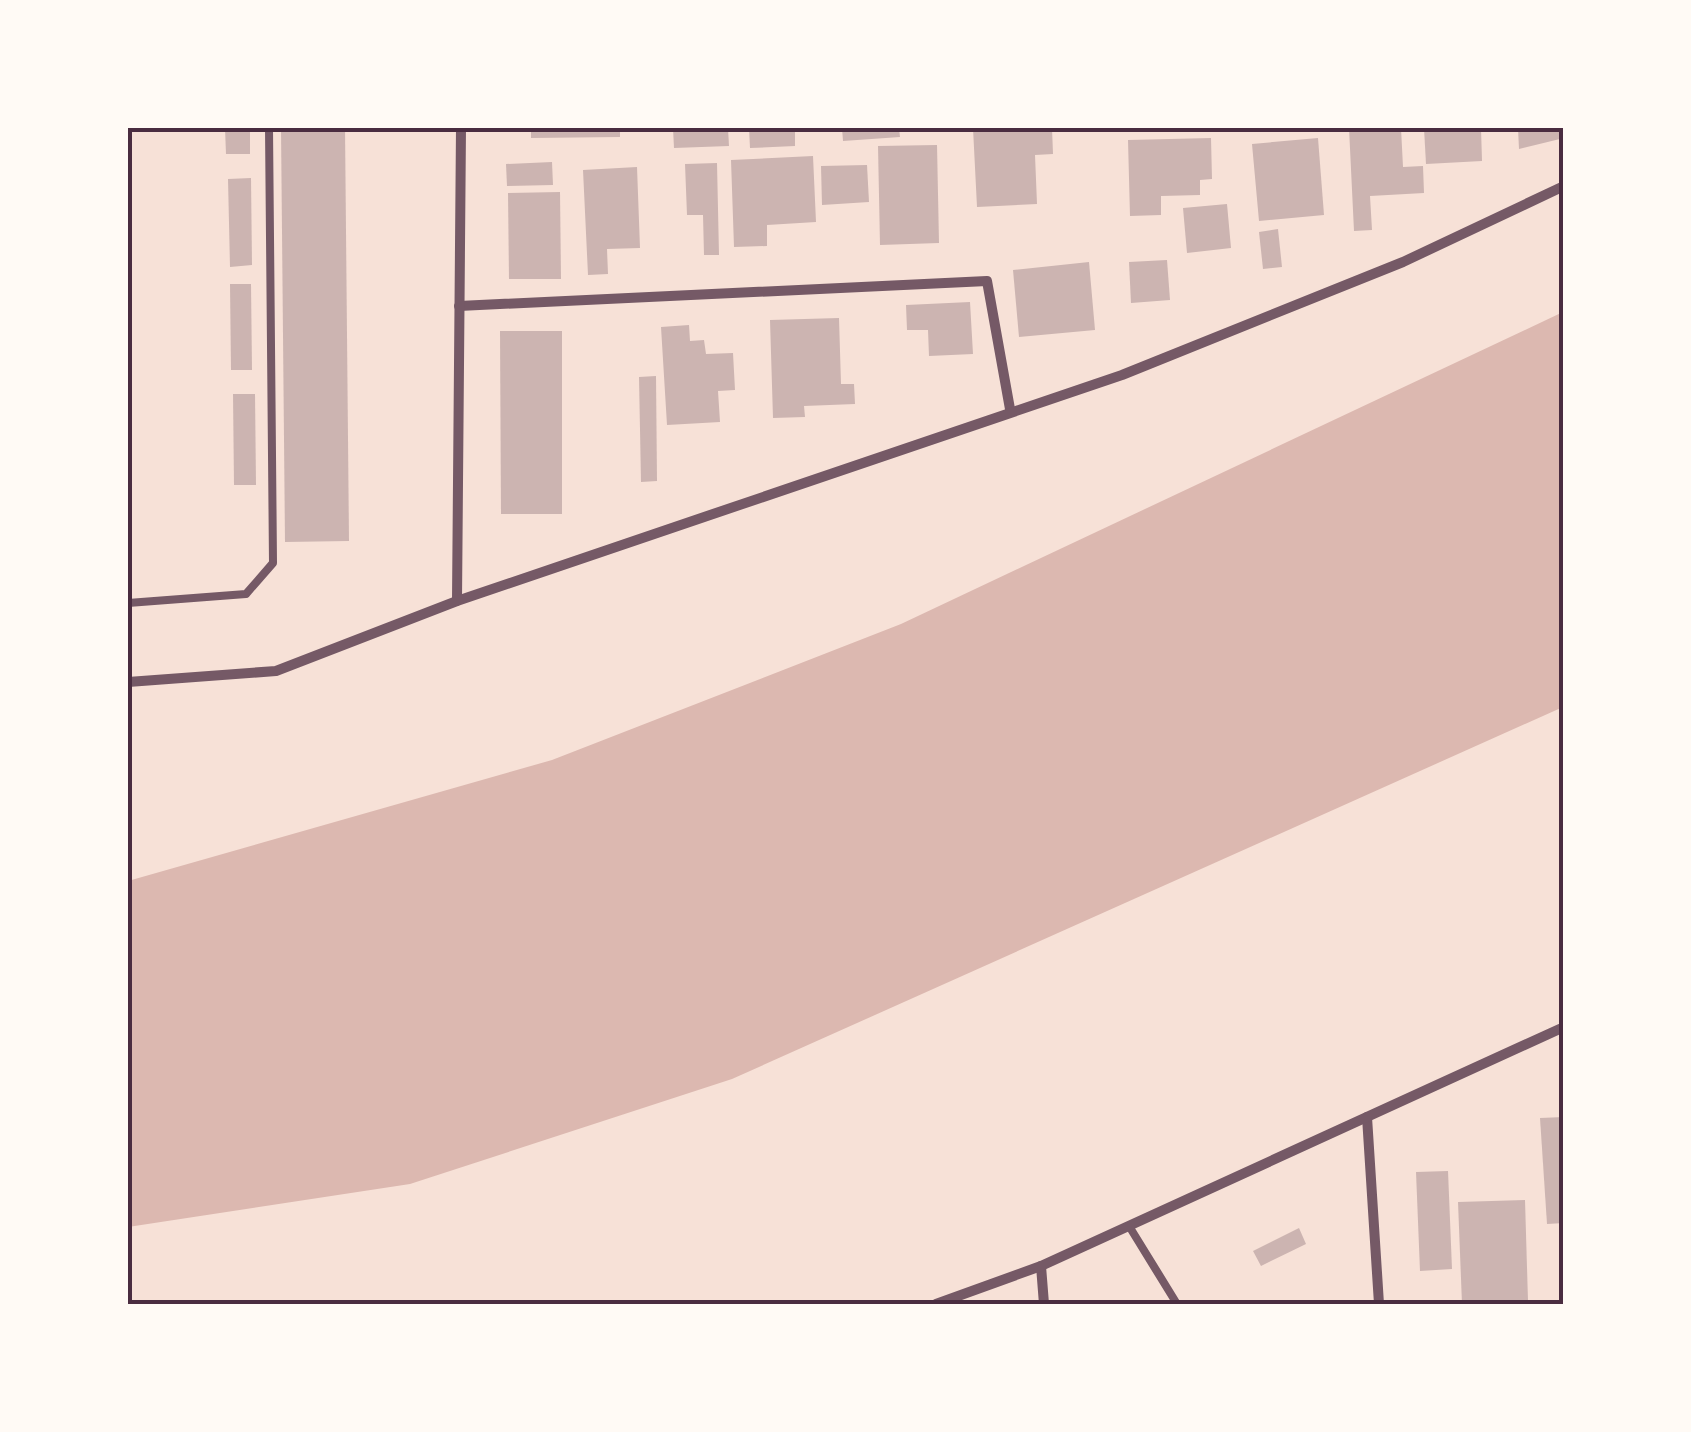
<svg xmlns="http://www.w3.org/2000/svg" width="1691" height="1432" font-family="'Source Sans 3',sans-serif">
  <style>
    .water { fill: #dcb8b0 }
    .building { fill: #ccb4b1 }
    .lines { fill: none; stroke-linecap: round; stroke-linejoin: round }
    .service { stroke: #755966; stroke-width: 8 }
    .minor { stroke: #755966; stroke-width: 10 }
    .neatline { fill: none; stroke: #4a2c40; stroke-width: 4 }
  </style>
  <rect width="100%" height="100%" fill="#f7e1d7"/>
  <!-- water -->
  <path class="water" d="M1563,312v395l-831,372 -322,105 -282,43v-346l424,-121 349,-136z"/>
  <!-- building -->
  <g class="building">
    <path d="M225,128h25v26h-24z"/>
    <path d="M281,128h64l4,413 -64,1z"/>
    <path d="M531,128h89v9l-89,1z"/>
    <path d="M673,128h55l1,18 -55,2z"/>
    <path d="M749,128h46v18l-45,2z"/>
    <path d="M842,128h57l1,9 -57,4z"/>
    <path d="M973,128h79l1,26 -18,1 2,49 -60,3z"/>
    <path d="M1349,128h52l2,39 20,-1 1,27 -54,3 2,34 -18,1z"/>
    <path d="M1424,128h57l1,33 -56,3z"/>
    <path d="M1518,128h46v10l-45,11z"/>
    <path d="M1211,138l1,41 -12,1v15l-39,1v19l-31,1 -2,-76z"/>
    <path d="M1318,138l6,77 -65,6 -7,-77z"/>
    <path d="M937,145l2,98 -59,2 -2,-99z"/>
    <path d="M813,156l3,66 -49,3v21l-33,1 -3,-87z"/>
    <path d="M552,162l1,23 -46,1 -1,-22z"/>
    <path d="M717,163l2,92h-15l-1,-40h-16l-2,-51z"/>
    <path d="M867,165l2,37 -47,3 -1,-39z"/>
    <path d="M637,167l3,81 -33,1 1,25 -20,1 -5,-105z"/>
    <path d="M251,178l1,87 -22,2 -2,-88z"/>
    <path d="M560,192l1,87h-52l-1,-86z"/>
    <path d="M1227,204l4,44 -44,5 -4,-45z"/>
    <path d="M1278,229l4,38 -19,2 -4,-37z"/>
    <path d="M1167,260l3,40 -39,3 -2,-41z"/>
    <path d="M1089,262l6,68 -76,7 -6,-67z"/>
    <path d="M230,284h21l1,86h-21z"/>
    <path d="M970,302l3,52 -44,2 -1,-26h-21l-1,-25z"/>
    <path d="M839,318l2,66h13l1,20 -51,2 1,11 -32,1 -3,-98z"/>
    <path d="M689,325l1,16 14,-1 2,14 27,-1 2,37 -17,1 2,31 -53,3 -6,-98z"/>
    <path d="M500,331h62v183h-61z"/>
    <path d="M656,376l1,105 -16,1 -2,-105z"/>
    <path d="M233,394h22l1,91h-22z"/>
    <path d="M1564,1117v106l-17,1 -7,-106z"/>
    <path d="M1448,1171l4,98 -32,2 -4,-99z"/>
    <path d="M1525,1200l3,101 -66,3 -4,-102z"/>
    <path d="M1299,1228l7,16 -45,22 -8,-15z"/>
  </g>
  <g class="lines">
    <!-- service -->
    <g class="service">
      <path d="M128,603l118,-9 27,-31 -4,-435"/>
      <path d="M1129,1226l48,78"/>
    </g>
    <!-- minor -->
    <g class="minor">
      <path d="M459,306l528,-25 23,128"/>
      <path d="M457,601l4,-473"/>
      <path d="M128,682l148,-11 181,-70 665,-226 281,-113 161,-76"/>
      <path d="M1367,1117l12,187"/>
      <path d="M1041,1266l3,38"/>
      <path d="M936,1304l105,-38 523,-239"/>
    </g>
  </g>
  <!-- border -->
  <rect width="1691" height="1432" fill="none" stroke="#fffaf5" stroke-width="260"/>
  <rect x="130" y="130" width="1431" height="1172" class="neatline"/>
</svg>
